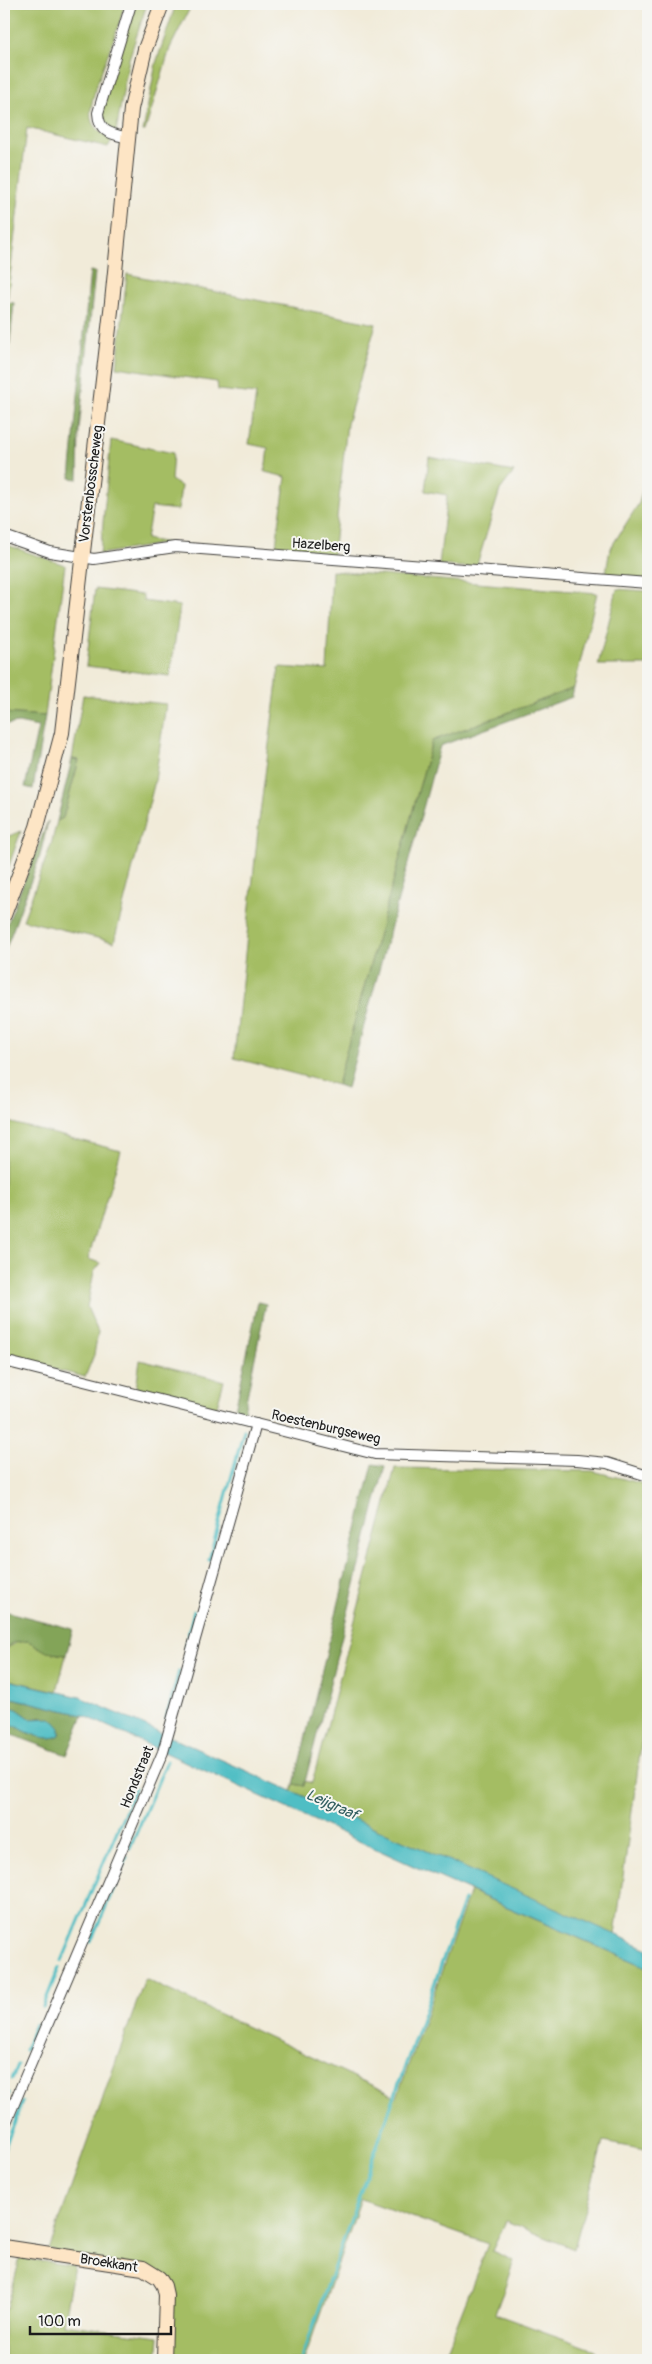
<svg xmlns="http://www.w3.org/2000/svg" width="652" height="2364" font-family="Pangolin,sans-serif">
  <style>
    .green { fill: #a4bd63; stroke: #606c40 }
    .forest { fill: #83a459; stroke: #50603a }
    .water { fill: #4fbec4; stroke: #366d70 }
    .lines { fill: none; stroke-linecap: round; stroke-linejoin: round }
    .stream { stroke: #4fbec4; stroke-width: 3 }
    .street-casing { stroke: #3c3b38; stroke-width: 12 }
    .secondary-casing { stroke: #3c3b38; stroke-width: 16 }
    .street { stroke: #fff; stroke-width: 10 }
    .secondary { stroke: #fde5c5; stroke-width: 14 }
    .labels { text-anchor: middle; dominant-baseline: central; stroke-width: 4; stroke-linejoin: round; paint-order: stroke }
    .street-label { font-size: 14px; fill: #1c1c1c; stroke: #f6f6f2 }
    .water-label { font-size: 15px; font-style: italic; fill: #305d5f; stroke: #f6f6f2 }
  </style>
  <rect width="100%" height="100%" fill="#f6f6f2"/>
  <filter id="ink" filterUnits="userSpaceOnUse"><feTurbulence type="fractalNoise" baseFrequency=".02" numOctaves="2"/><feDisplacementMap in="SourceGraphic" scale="10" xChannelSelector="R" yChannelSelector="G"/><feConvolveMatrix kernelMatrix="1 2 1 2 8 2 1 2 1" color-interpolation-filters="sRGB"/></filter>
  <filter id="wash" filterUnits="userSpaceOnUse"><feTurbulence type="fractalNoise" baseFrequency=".0096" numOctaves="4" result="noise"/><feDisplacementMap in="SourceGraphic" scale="20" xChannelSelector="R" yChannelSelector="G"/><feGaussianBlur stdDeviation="1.12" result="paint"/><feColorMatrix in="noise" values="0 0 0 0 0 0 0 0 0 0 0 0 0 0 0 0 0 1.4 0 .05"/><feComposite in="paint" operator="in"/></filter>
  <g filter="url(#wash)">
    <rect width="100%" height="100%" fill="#f1ebd9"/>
    <!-- green -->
    <g class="green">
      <path d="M4,4h120c-3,28 -41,98 -32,118 3,8 13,13 20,18l-4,7 -81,-19 -23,201z"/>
      <path d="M133,4h14l-18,55 -13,73 -11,-5 -4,-15z"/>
      <path d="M176,4h16l-22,44 -25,83h-2l13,-68z"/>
      <path d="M127,274l249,50 -29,100 -14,132 -58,-4 11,-75 -21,-5 3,-24 -19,-4 7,-50 -38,-4 -1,-8 -100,-15z"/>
      <path d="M111,440l62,13 -2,27 10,6 -3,24 -26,-3 -6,32 22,4 -68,11z"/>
      <path d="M429,457l85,15 -14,18 -24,78 -37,-3 8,-70 -22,-4z"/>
      <path d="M648,468v112l-43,-2 5,-29 29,-46z"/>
      <path d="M4,544l61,21 -20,151 -41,-3z"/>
      <path d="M332,571l265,22 -23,95 -142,53 -95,344 -103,-27 25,-237 20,-154 48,3z"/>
      <path d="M95,589l48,6v6l37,5 -10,70 -84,-10z"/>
      <path d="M617,589l31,2v74h-50z"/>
      <path d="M83,695l83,9 -11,77 -41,161 -91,-22 28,-75 6,-24 6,-3 16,-58 -7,-1z"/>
      <path d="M21,831l-17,49v-42z"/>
      <path d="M4,1121l117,30 -33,108 13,4 -7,9 -7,35 11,25 -4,23 -9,22 -81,-20z"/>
      <path d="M140,1360l84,21 -7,25 -4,3 -77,-20z"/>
      <path d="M395,1468l198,3 55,14v210l-33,240 -323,-144 2,-7 10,2 1,-5 7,2z"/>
      <path d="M21,1640c16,1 25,15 45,15l-9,36 -53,-12v-29z"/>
      <path d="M470,1891l178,77v174l-3,8 -42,-8 -29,107 -68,-28 -14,30 22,10 -19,53 100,36 -2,10h-144l3,-9 -5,-2 41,-105 -127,-45 -57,161h-135l-5,-82 -115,-28 96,-271 252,118z"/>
      <path d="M20,2258l54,8 -11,58 96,13 -2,23h-153v-52l3,1z"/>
    </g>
    <!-- forest -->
    <g class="forest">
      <path d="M90,271l5,1 -16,158 -1,49 -8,-1z"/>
      <path d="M7,302l7,1 -10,96v-70z"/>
      <path d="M574,688l-2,9 -132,49 -93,342 -10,-3 95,-344z"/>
      <path d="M4,713l41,3 -12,73 -8,-2 13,-60 -20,-4 -14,2z"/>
      <path d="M72,759l7,1 -16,58 -6,3z"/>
      <path d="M48,821l-8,35 -36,98v-22z"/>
      <path d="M258,1302l8,2 -23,112 -9,-2z"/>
      <path d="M373,1464l12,2 -81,320 -10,-2z"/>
      <path d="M4,1611l69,18 -7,26 -19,-3 -19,-11 -15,2 -9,7z"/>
      <path d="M4,1696l79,19 -16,40 -63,-23v-12c14,7 41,25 56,15l1,-4 -16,-14 -14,2 -14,-10 -13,-3z"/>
    </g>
    <!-- water -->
    <g class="water">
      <path d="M4,1679l76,18 568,252v19l-228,-99 -337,-154 -79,-19z"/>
      <path d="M4,1706l13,3 14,10 20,-1 9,10v7c-15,10 -42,-8 -56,-15z"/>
    </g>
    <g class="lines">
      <!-- stream -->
      <g class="stream">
        <path d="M209,1560l35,-130"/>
        <path d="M185,1646l9,-35"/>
        <path d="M166,1718l13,-47"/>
        <path d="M130,1848l37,-87"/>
        <path d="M91,1942l36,-85"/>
        <path d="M62,1961l73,-173"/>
        <path d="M43,2007l16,-39"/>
        <path d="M25,2050l10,-26"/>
        <path d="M12,2079l6,-14"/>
        <path d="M4,2092l5,2"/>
        <path d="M4,2149l19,-47"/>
        <path d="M301,2360l163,-460"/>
      </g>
    </g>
  </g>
  <g filter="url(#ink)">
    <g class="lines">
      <!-- street casing -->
      <g class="street-casing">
        <g id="street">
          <path d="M129,138c-17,-4 -30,-5 -31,-25l33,-109"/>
          <path d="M4,536l46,16 44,7 81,-12 473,36"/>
          <path d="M4,1361l371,93 202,6 30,3 41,13"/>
          <path d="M4,2127l159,-375 93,-328"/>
        </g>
      </g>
      <!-- secondary casing -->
      <g class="secondary-casing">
        <g id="secondary">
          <path d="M4,915l33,-88 25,-94 50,-431 19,-193 14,-60 17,-45"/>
          <path d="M4,2247l139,21 16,10 5,8 2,9 -2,65"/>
        </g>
      </g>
      <!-- street -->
      <use href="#street" class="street"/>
      <!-- secondary -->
      <use href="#secondary" class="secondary"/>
    </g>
  </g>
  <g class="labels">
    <!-- street labels -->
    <g class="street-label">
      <text transform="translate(91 484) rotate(-83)">Vorstenbosscheweg</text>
      <text transform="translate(321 545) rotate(4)">Hazelberg</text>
      <text transform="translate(326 1427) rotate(13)">Roestenburgseweg</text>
      <text transform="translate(137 1777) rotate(-68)">Hondstraat</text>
      <text transform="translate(109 2263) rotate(9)">Broekkant</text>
    </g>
    <!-- water labels -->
    <g class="water-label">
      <text transform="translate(332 1805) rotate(24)">Leijgraaf</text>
    </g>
  </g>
  <!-- margin -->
  <rect width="652" height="2364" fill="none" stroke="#f6f6f2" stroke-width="20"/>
  <!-- scale -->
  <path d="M30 2326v8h141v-8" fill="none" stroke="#1c1c1c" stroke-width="2.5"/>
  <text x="38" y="2326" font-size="15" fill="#1c1c1c" stroke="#f6f6f2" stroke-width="4" paint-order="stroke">100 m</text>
</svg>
